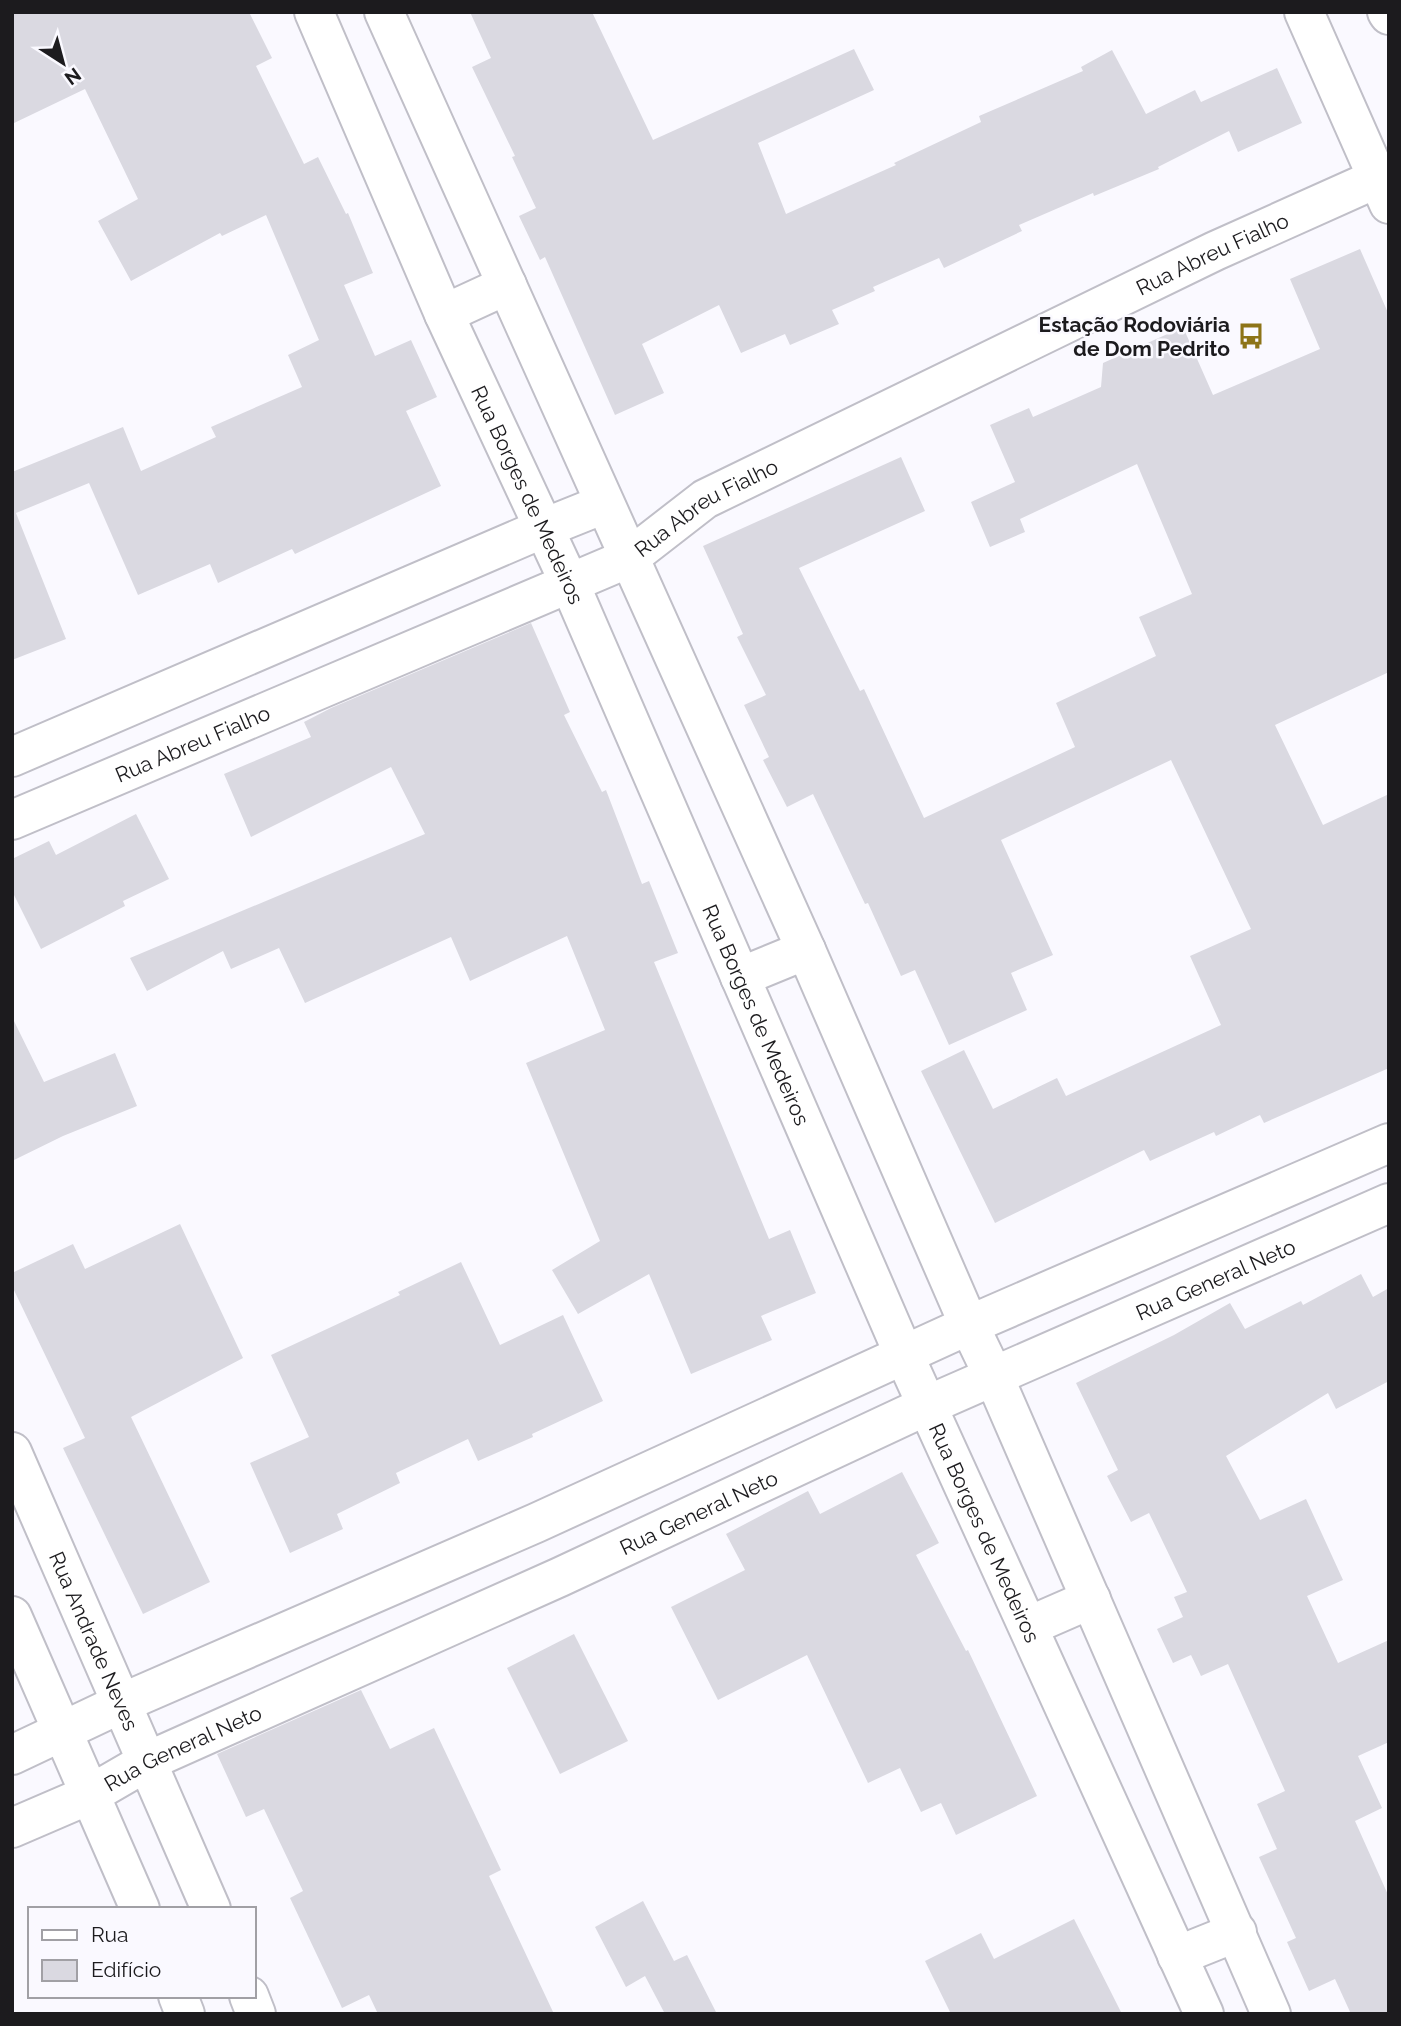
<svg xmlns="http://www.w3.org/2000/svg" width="1401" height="2026" font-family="Raleway,sans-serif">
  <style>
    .building { fill: #dad9e1 }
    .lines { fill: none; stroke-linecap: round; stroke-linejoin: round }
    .street-casing { stroke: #c0bfc8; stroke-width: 42 }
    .secondary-casing { stroke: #c0bfc8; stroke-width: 42 }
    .street { stroke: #fff; stroke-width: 38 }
    .secondary { stroke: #fff; stroke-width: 38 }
    .labels { text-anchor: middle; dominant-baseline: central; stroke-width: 5; stroke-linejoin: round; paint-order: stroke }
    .street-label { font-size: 21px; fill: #1c1b1e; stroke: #faf9ff }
    .poi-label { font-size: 21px; font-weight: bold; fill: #1c1b1e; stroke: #faf9ff; text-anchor: end }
  </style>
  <rect width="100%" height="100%" fill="#faf9ff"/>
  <!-- building -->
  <g class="building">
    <path d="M12,12h237l23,46 -16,8 48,98 14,-7 28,57 2,-1 25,60 -29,12 31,71 36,-16 26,57 -31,14 35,75 -146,68 -3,-5 -74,34 -8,-19 -72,31 -49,-112 -73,30 50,126 -54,21v-188l111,-45 18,44 75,-34 -5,-10 91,-40 -14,-32 31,-15 -53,-125 -44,21 -2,-3 -89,48 -33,-60 40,-22 -53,-110 -73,35z"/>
    <path d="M470,12h122l61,128 201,-91 20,41 -116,53 28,71 110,-49 -2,-2 87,-41 -2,-6 104,-45 -2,-4 31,-17 34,64 49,-24 6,12 76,-34 25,55 -64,29 -9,-21 -71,36 1,2 -65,27 -1,-3 -74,32 3,6 -78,37 -5,-10 -66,29 2,4 -43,19 7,14 -49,21 -5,-11 -44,19 -22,-48 -77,39 22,49 -49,22 -70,-158 -5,3 -21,-44 17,-8 -24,-51 3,-1 -43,-89 19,-9z"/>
    <path d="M1360,249l29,66v357l-114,53 48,100 66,-31v274l-125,55 -4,-8 -44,21 -2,-4 -64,29 -6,-11 -149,73 -74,-152 43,-21 29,59 64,-31 9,18 155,-71 -31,-69 61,-27 -80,-169 -170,80 52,115 -42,18 16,37 -78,35 -34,-75 -14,6 -33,-73 -3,1 -52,-110 -26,13 -24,-47 6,-3 -25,-52 22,-10 -29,-58 6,-3 -40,-88 198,-89 24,54 -126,57 61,123 4,-2 60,129 151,-71 -19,-44 100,-47 -17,-39 53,-23 -55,-130 -117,55 5,13 -35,15 -19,-45 44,-20 -25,-57 39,-17 4,9 68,-30 2,-24 80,-36 30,68 107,-46 -30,-70z"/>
    <path d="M531,623l39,89 -6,3 38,77 4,-2 36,94 7,-3 29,72 -24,9 115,277 21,-9 26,63 -55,23 11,24 -81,34 -42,-100 -71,40 -26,-44 48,-29 -74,-178 79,-33 -38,-94 -97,45 -19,-44 -146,66 -26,-55 -48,21 -8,-18 -76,40 -17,-33 295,-124 -34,-67 -140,70 -27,-63 87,-37 -7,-15 27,-14z"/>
    <path d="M136,814l33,65 -46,22 2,5 -84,43 -29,-58v-32l37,-18 7,14z"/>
    <path d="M12,1017l32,65 71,-29 22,53 -74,30 -51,25z"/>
    <path d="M180,1224l63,134 -112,59 79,165 -67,32 -80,-166 22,-10 -73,-152v-13l61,-29 12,25z"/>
    <path d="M461,1262l39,83 63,-30 40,86 -71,33 1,3 -55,24 -10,-22 -72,34 4,10 -63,31 6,15 -53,24 -40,-90 59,-26 -38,-82 129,-60 -2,-3z"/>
    <path d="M1361,1274l12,23 16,-9v93l-53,28 -8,-16 -102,63 34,64 46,-21 37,81 -36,16 31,67 51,-23v102l-31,14 24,52 -27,13 34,76v117h-38l-16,-35 -26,12 -22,-49 9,-4 -37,-81 18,-8 -20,-45 28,-13 -57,-127 -27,12 -10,-21 -18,8 -16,-34 26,-12 -9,-20 13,-5 -38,-79 -18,9 -24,-46 11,-6 -42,-87 98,-48 56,-32 15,26 56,-28 2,4z"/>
    <path d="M902,1472l37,71 -23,12 50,96 2,-1 69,146 -81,39 -15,-32 -20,9 -21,-44 -32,15 -61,-128 -89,45 -47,-93 74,-37 -19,-36 82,-43 12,23z"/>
    <path d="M574,1634l54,107 -68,33 -53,-106z"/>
    <path d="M361,1690l29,59 44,-21 67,142 -12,6 65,138h-176l-9,-19 -27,13 -52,-110 13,-7 -39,-82 -18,8 -29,-63z"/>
    <path d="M643,1901l31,60 13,-6 30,59h-52l-20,-38 -19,11 -31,-60z"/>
    <path d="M1074,1919l48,95h-171l-26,-53 56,-28 13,26z"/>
  </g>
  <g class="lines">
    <!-- street casing -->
    <g class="street-casing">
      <g id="street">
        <path id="s1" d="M314,12l130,302 125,268 335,773 300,659"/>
        <path d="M384,12l422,938 163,375 25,52 277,637"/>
        <path d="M444,314l63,-29"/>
        <path d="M12,757l532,-229 60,-24"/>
        <path id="s2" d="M12,820l617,-262 76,-59 510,-248 174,-78"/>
        <path d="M740,977l66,-27"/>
        <path id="s3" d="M12,1452l199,457"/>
        <path d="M12,1616l128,293"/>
        <path d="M1029,1626l62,-27"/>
        <path d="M1177,1956l60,-24"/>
        <path d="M178,1996l7,18"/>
        <path d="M249,1996l7,18"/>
      </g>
    </g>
    <!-- secondary casing -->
    <g class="secondary-casing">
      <g id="secondary">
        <path d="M1304,12l85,192"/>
        <path d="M1387,12l2,3"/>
        <path d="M12,1755l110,-52 414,-180 433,-198 420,-182"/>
        <path id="s4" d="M12,1828l79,-34 57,-33 412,-184 368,-172 461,-202"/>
      </g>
    </g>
    <!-- street -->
    <use href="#street" class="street"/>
    <!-- secondary -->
    <use href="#secondary" class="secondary"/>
  </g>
  <!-- icons -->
  <defs>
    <g id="bus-bare" transform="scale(2.1)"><path d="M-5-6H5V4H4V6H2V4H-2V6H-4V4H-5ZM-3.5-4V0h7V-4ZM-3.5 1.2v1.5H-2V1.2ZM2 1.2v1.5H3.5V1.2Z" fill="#8d7418" stroke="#faf9ff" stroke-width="2.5" paint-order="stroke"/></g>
  </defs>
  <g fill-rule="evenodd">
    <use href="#bus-bare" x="1251" y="336"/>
  </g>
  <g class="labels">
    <!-- street labels -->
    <g class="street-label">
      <text stroke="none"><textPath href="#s2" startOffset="1330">Rua Abreu Fialho</textPath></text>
      <text stroke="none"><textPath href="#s1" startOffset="528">Rua Borges de Medeiros</textPath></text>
      <text stroke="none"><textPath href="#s2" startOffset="763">Rua Abreu Fialho</textPath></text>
      <text stroke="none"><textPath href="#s2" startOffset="196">Rua Abreu Fialho</textPath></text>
      <text stroke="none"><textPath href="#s1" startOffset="1096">Rua Borges de Medeiros</textPath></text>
      <text stroke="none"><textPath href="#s4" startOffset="1323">Rua General Neto</textPath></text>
      <text stroke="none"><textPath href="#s4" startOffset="756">Rua General Neto</textPath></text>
      <text stroke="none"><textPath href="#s1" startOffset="1662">Rua Borges de Medeiros</textPath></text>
      <text stroke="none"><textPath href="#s3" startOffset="206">Rua Andrade Neves</textPath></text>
      <text stroke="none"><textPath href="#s4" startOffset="189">Rua General Neto</textPath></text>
    </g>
    <!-- poi labels -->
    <g class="poi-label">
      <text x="1230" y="324">Estação Rodoviária<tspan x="1230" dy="24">de Dom Pedrito</tspan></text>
    </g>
  </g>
  <!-- border -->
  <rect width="1401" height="2026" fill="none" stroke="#1c1b1e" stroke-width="28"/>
  <!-- legend -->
  <rect x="28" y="1907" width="228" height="91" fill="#faf9ff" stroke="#a1a0a5" stroke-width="2"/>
  <rect x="42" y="1930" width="35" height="10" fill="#ffffff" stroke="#a1a0a5" stroke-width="2"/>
  <text x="91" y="1942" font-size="21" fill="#1c1b1e">Rua</text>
  <rect x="42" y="1960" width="35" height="21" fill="#dad9e1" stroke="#a1a0a5" stroke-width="2"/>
  <text x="91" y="1977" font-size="21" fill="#1c1b1e">Edifício</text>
  <!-- north arrow -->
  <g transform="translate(63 63) rotate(144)" stroke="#faf9ff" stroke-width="5" paint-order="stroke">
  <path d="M0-5L12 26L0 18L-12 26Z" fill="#1c1b1e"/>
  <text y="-10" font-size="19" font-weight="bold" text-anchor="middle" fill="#1c1b1e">N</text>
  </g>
</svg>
